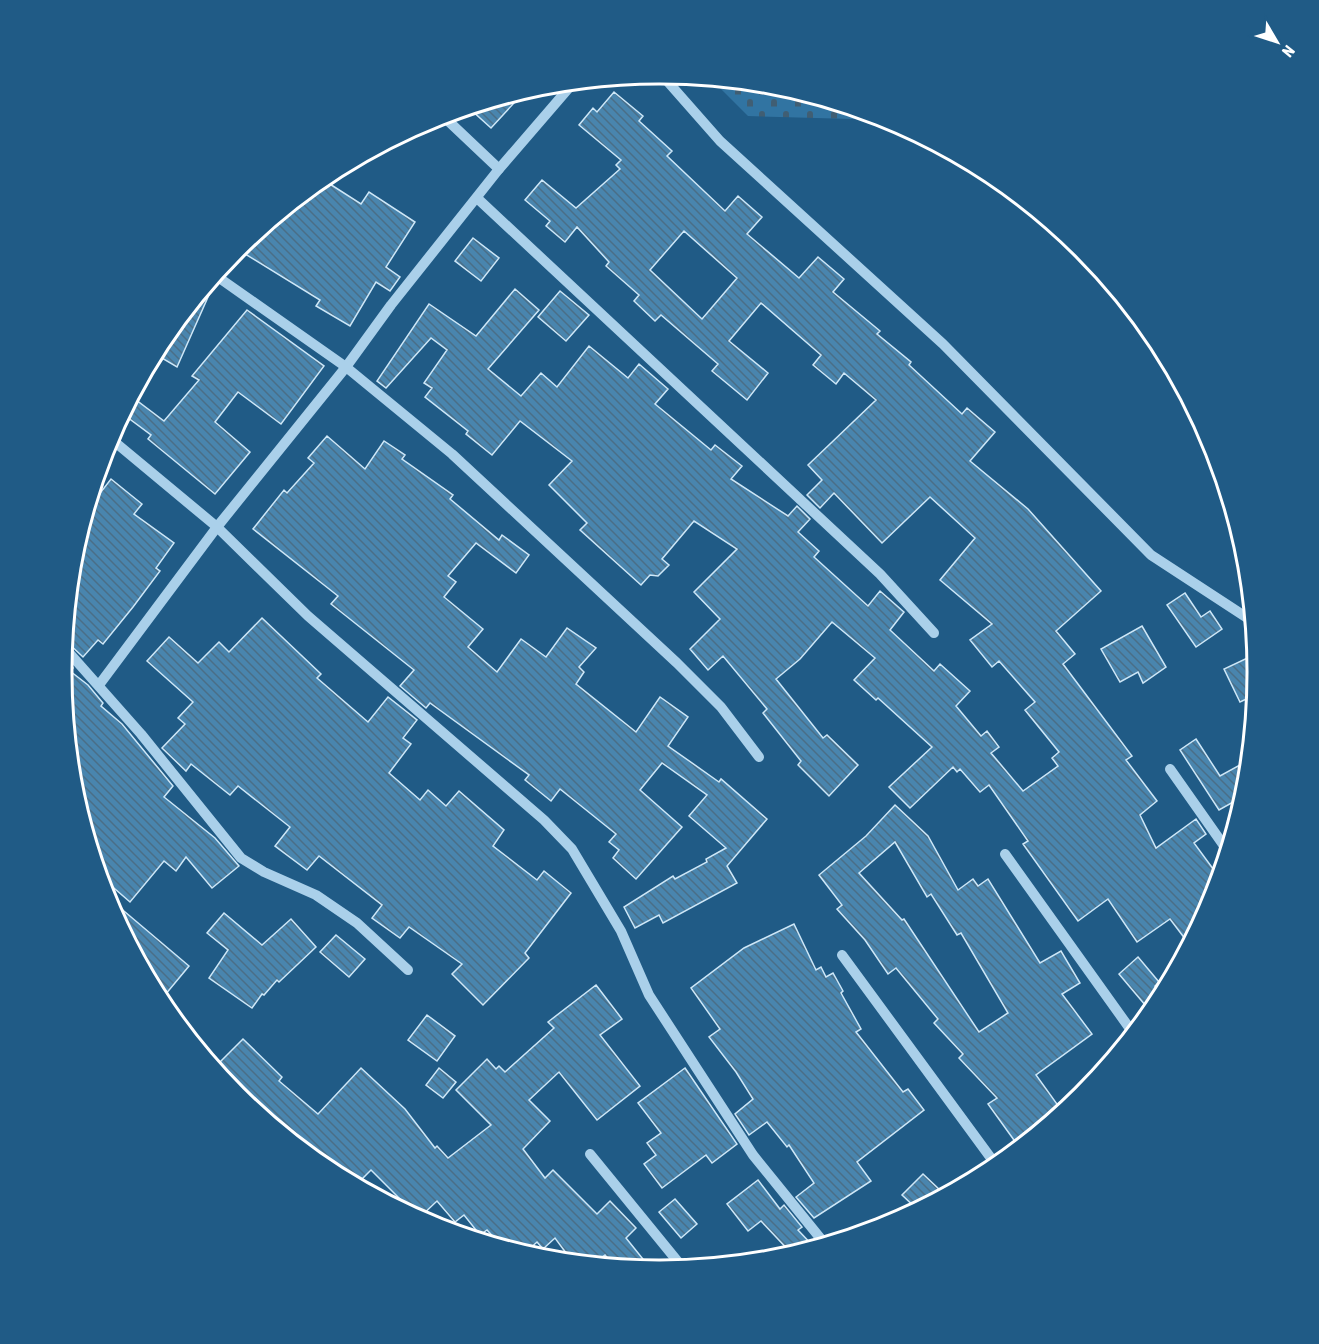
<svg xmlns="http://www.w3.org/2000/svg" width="1319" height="1344" font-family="'Asap Condensed',sans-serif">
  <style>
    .cemetery { fill: url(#cemetery-stones) }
    .building { fill: url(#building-back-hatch); stroke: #cee7f7; stroke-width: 1.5; fill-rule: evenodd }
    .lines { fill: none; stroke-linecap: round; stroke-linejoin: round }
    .minor { stroke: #aad0ea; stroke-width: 10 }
    .rim { fill: none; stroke: #fff; stroke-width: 3 }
  </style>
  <defs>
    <pattern id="cemetery-stones" width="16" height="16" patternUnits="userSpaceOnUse" patternTransform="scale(1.5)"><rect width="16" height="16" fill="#3174a2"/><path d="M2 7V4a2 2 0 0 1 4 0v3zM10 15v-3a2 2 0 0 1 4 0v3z" fill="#405e73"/></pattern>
    <pattern id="building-back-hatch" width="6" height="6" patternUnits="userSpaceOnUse" patternTransform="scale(1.5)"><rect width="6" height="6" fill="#4985ae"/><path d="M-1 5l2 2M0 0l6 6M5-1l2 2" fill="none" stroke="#4a6e87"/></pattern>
  </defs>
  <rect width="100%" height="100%" fill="#205b86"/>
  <!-- cemetery -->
  <path class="cemetery" d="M711,79l65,7 113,34 -141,-4z"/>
  <!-- building -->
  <g class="building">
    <path d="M525,91l-34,37 -22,-20 14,-4z"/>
    <path d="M614,92l29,24 -4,5 33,30 -5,5 58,55 13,-15 24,21 -15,17 52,44 19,-21 26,22 -11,13 47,39 -3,3 34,28 -2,3 53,49 5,-6 28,24 -25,29 58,48 73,82 -45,40 19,23 -12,10 69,92 -6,4 31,41 -17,14 16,33 40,-29 10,15 -12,9 25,34 -7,24 -23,43 -19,-25 -33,23 -29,-43 -30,22 -55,-77 5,-3 -39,-56 -9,7 -20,-23 -3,3 -4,-5 -43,41 -21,-21 43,-40 -54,-49 -2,2 -22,-20 21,-22 -43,-36 -32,37 -24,20 47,59 4,-3 31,30 -29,31 -31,-31 3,-4 -38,-48 4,-4 -44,-53 -15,14 -18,-21 30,-30 -26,-27 43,-43 -43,-28 -32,38 7,6 -11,11 -8,-1 -9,10 -61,-55 7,-7 -38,-38 23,-24 -52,-40 -28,34 -26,-21 2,-3 -43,-34 7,-9 -8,-5 23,-33 -16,-12 -45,50 -9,-7 52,-77 47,32 39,-47 24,21 -51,59 33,27 20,-23 16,14 32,-41 39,32 11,-14 29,25 -13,15 56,46 4,-5 27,21 -11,13 57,37 9,-10 13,13 -12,13 21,19 -5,6 54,49 12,-15 24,21 -14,18 44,41 6,-7 30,27 -14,15 25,30 6,-5 12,16 -8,6 32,38 35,-25 -6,-8 7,-6 -34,-42 10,-8 -36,-41 -7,6 -22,-27 22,-16 -52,-44 35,-42 -45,-41 -48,46 -48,-50 -14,15 -13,-13 15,-15 -14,-15 68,-65 -32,-27 -8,11 -23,-19 8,-10 -60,-52 -32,38 39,32 -21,27 -35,-29 6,-7 -57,-49 -6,6 -21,-20 5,-6 -33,-29 3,-4 -32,-35 -12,15 -19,-16 4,-5 -25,-21 17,-20 34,28 44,-39 -4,-4 5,-5 -42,-35 14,-17 4,4zM684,231l53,47 -35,41 -52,-49z"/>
    <path d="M322,179l39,25 8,-12 46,30 -29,45 14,10 -10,14 -14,-9 -26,44 -34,-20 4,-6 -83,-51z"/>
    <path d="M473,238l26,20 -18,23 -26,-20z"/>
    <path d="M207,285l5,3 -35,79 -22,-13 7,-15z"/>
    <path d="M560,291l29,24 -23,26 -28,-24z"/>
    <path d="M247,310l77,56 -43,58 -43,-32 -23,30 35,30 -35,42 -67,-55 3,-4 -28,-21 9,-17 32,24 35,-41 -7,-4z"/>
    <path d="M327,436l38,33 19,-28 21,14 -3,4 51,36 -3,4 49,41 3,-5 27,20 -13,18 -40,-30 -28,33 8,6 -12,15 39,32 -15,18 29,25 24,-33 25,18 21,-29 29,20 -17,19 5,5 -8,12 60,48 24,-35 28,20 -20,29 51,36 2,-3 46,40 -40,47 10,17 -74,40 -4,-8 -24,13 -11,-21 49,-31 2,3 32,-17 -1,-3 20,-11 -37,-32 18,-21 -45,-32 -22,27 42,37 -46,52 -23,-21 6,-8 -10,-8 7,-8 -56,-45 -9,12 -26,-21 4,-5 -99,-72 -4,5 -26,-22 14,-16 -83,-66 7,-8 -85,-67 31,-39 3,3 27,-30 -6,-5z"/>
    <path d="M111,479l31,25 -8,10 40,29 -18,25 4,3 -27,36 -30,37 -5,-4 -15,17 -18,-17 8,-85 14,-45z"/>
    <path d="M1185,593l16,24 9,-6 12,18 -26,18 -29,-42z"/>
    <path d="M262,618l59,56 -4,4 51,44 20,-25 29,23 -14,18 8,6 -22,29 31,27 8,-10 18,16 13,-15 45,39 -11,16 44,34 7,-9 27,22 -46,60 4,5 -46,47 -31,-31 10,-10 -53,-37 -9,11 -28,-20 10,-13 -63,-49 -12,14 -32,-24 15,-19 -52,-41 -8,9 -39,-31 -5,7 -24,-23 23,-24 -7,-6 15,-16 -46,-41 22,-24 29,26 21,-21 10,10z"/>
    <path d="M1142,626l24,41 -23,16 -5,-11 -18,10 -19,-33z"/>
    <path d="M1256,654l-1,41 -15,7 -16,-33z"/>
    <path d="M63,657l10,11 -3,3 18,14 15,18 -2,3 21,18 51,62 -9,11 51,41 24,28 -27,22 -26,-31 -10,14 -12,-10 -34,41 -31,-27 -26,-87 -11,-116z"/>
    <path d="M1196,739l24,37 29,-16 -5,36 -25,14 -39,-60z"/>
    <path d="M895,805l33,31 30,54 15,-11 5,7 10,-7 52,84 21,-12 19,32 -18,11 30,40 -56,41 26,36 -43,36 -31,-43 9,-6 -38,-40 4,-4 -29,-31 4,-4 -42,-51 -8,6 -23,-34 -28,-31 5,-4 -23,-30 47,-39zM895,842l32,55 4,-3 26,41 4,-2 47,80 -29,19 -75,-113 -2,1 -43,-47z"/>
    <path d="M105,895l84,71 -24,29 -15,-13z"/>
    <path d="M224,913l38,32 29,-26 25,28 -37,35 -2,-2 -13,15 -2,-1 -10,14 -43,-30 19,-28 -21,-17z"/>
    <path d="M794,924l22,46 5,-3 5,10 7,-4 10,18 -2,2 20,36 -5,3 47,60 5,-3 16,21 -67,52 14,19 -57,37 -18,-21 18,-14 -25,-38 -2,2 -20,-25 -18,13 -14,-21 18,-15 -17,-27 -27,-35 11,-8 -29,-41 53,-40z"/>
    <path d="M336,935l29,24 -16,18 -29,-25z"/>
    <path d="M1138,957l21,25 -4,4 6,9 -10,17 -32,-38z"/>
    <path d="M596,985l26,34 -22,16 40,51 -43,34 -38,-48 -30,28 21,21 -27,28 22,29 8,-8 44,44 13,-13 26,27 -10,10 25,31 -37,-3 -9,-11 -11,8 -22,-2 -17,-23 -12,11 -6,-7 -12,11 -23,-7 -15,-16 -7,5 -16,-20 -9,7 -18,-21 -18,17 -48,-48 -15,15 -29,-16 -67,-55 5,-6 -46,-45 24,-24 39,38 -3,4 39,33 43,-46 44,41 30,39 2,-2 11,12 43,-33 -35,-35 31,-31 9,10 3,-3 6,6 49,-44 -6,-6z"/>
    <path d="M427,1015l28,21 -18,25 -29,-21z"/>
    <path d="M439,1068l17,14 -13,16 -17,-13z"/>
    <path d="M685,1068l52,76 -25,19 -6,-8 -44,33 -18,-24 12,-9 -9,-12 14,-10 -23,-30z"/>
    <path d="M923,1174l18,17 -11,11 -13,7 -15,-14z"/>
    <path d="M758,1180l22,29 4,-4 18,22 -4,3 16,17 -22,7 -31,-33 -13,10 -21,-27z"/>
    <path d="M675,1199l22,25 -16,14 -22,-26z"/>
  </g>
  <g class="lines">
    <!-- minor -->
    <g class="minor">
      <path d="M661,74l59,67 223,203 208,211 101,66"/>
      <path d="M443,116l56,53"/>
      <path d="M477,198l403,376 54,59"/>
      <path d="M215,275l131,92 106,87 225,209 44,44 38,50"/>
      <path d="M110,438l107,89 91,89 236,204 28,29 49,82 28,64 104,160 72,89"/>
      <path d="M64,647l77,87 100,124 23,14 52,23 41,28 51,47"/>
      <path d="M99,685l118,-158 129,-160 45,-62 108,-136 75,-87"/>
      <path d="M1170,769l57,81"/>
      <path d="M1005,854l128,179"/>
      <path d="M842,955l154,210"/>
      <path d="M590,1154l93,114"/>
    </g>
  </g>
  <!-- crop -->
  <path d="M0 0H1319V1344H0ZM659 84H660A587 587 0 0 1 1247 671V673A587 587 0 0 1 660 1260H659A587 587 0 0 1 72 673V671A587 587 0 0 1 659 84Z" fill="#205b86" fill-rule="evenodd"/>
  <path class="rim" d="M659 84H660A587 587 0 0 1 1247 671V673A587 587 0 0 1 660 1260H659A587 587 0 0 1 72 673V671A587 587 0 0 1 659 84Z"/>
  <!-- north arrow -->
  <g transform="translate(1277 42) rotate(129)" stroke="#205b86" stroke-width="4.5" paint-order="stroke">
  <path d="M0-4.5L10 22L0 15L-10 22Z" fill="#ffffff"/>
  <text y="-9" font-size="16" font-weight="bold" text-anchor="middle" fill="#ffffff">N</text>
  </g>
</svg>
